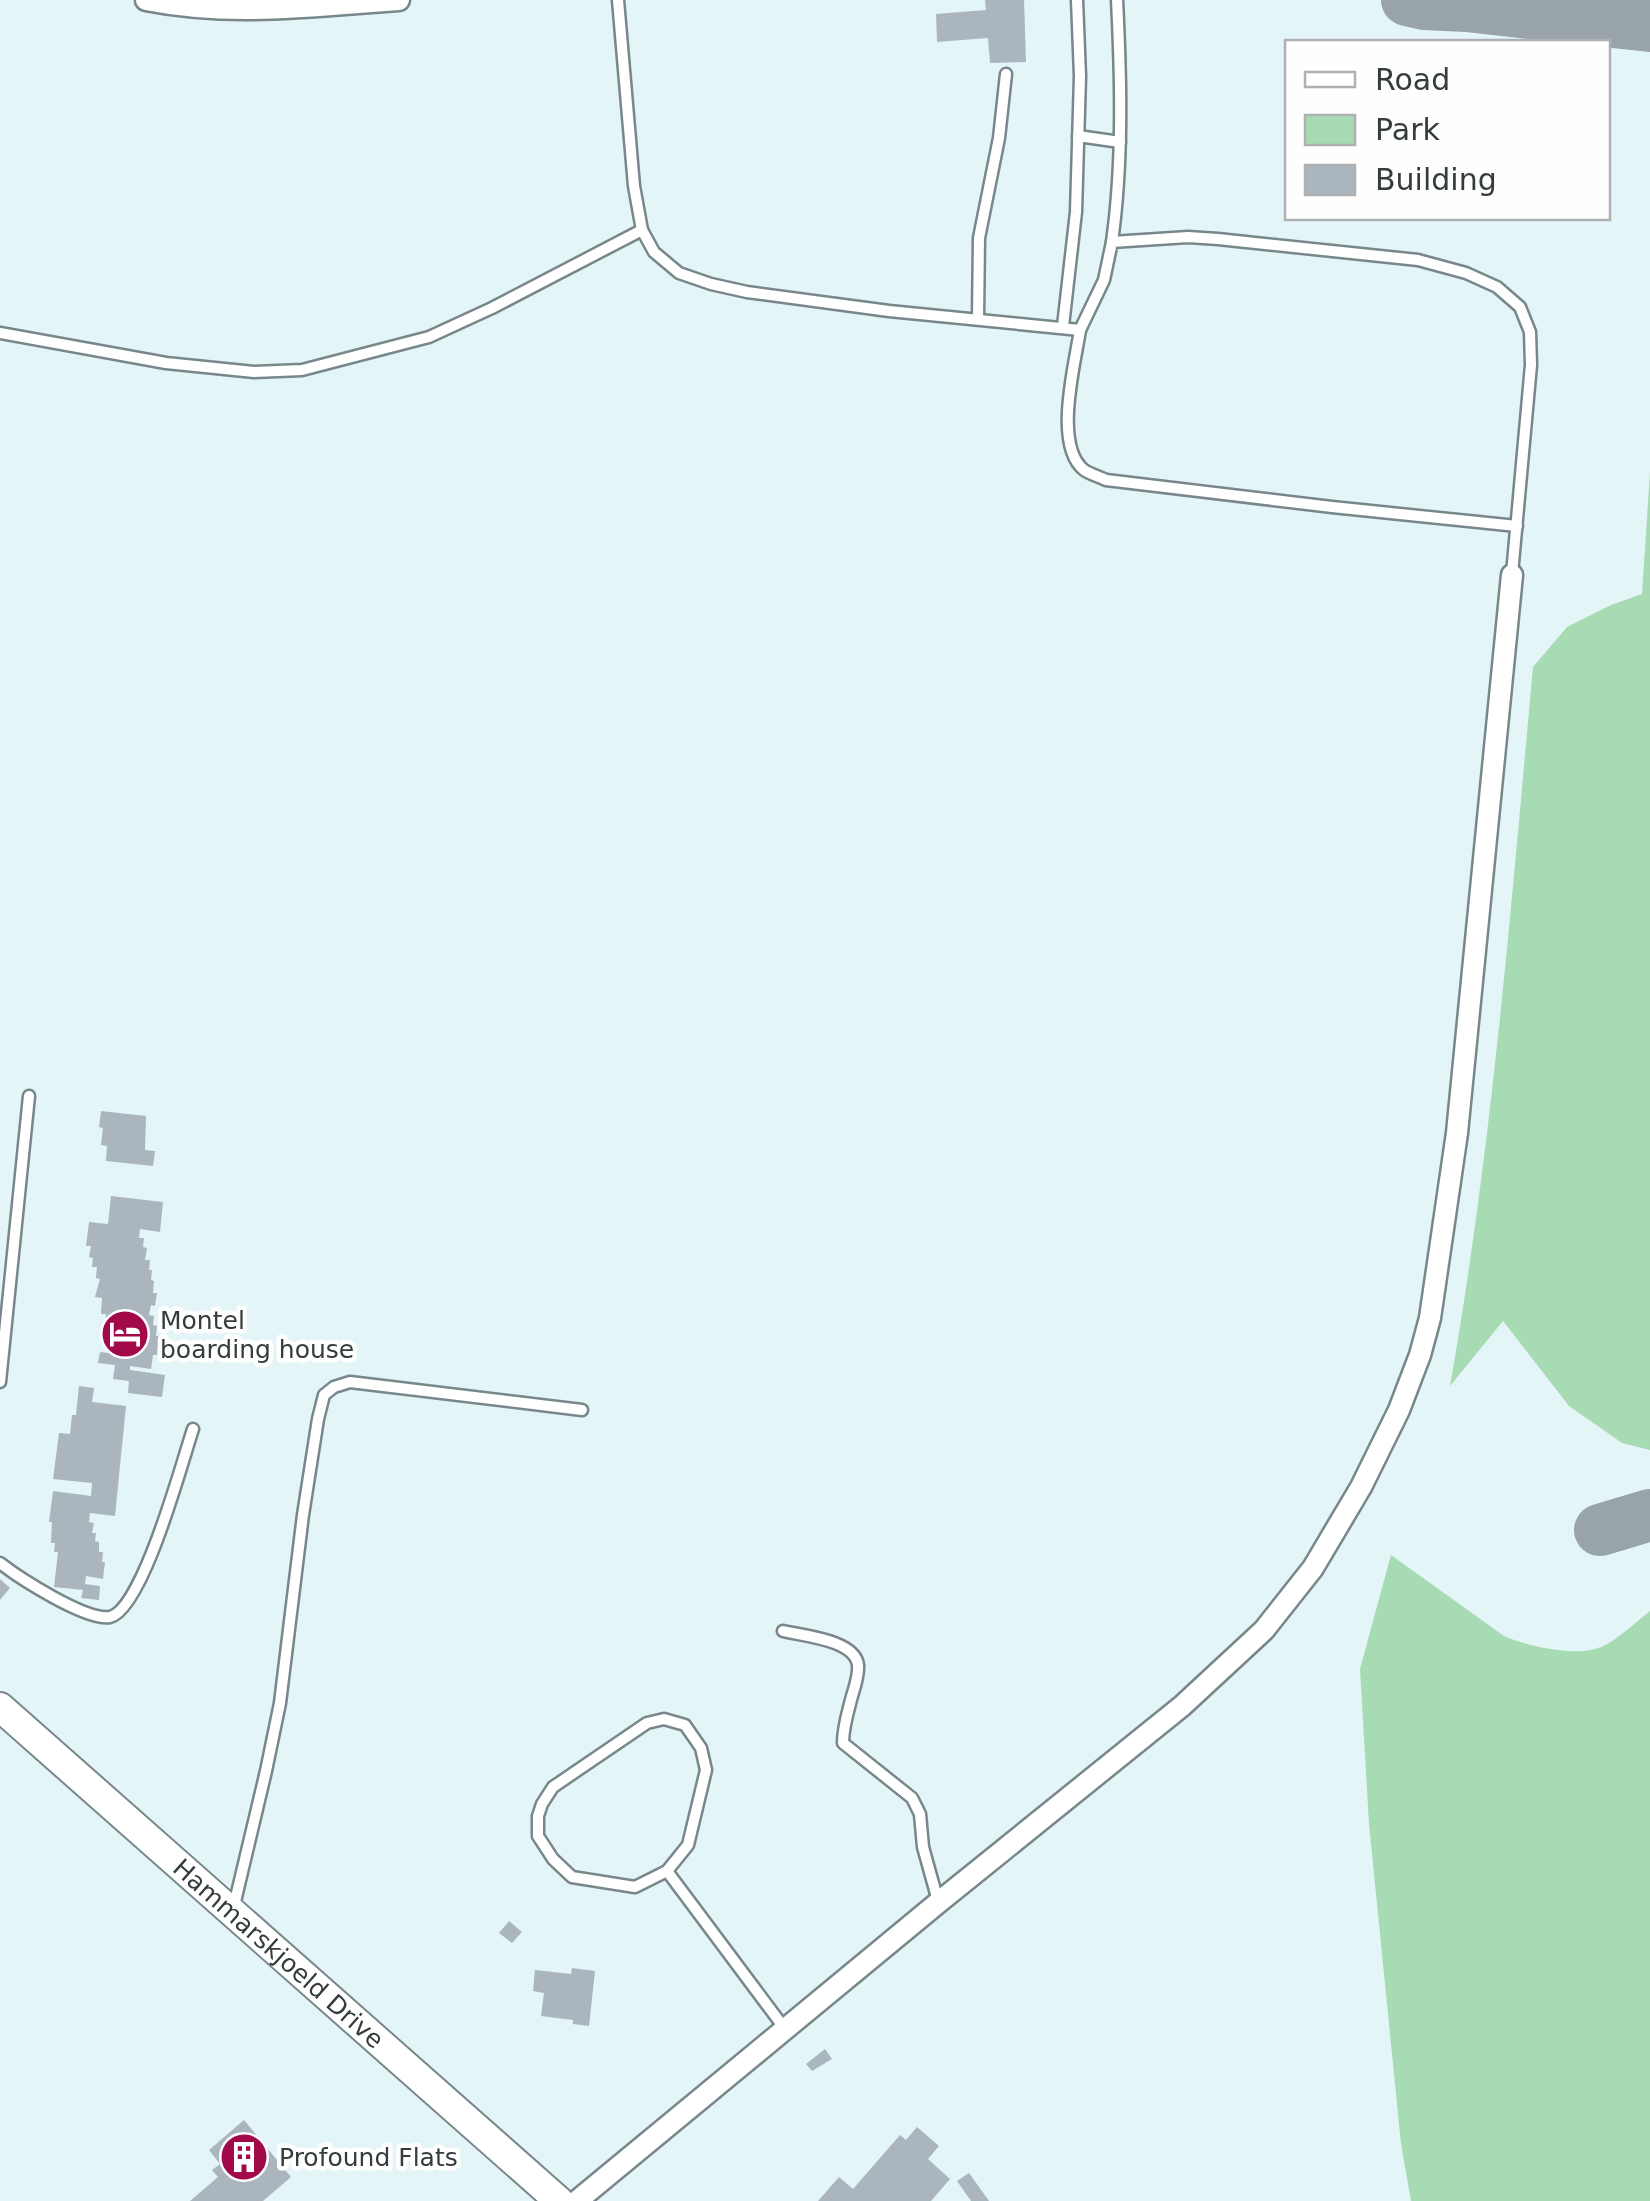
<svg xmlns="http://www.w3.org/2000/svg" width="1650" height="2201" font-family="'DejaVu Sans',sans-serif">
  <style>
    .green { fill: #a7dbb3 }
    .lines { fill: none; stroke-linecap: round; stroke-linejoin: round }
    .taxiway { stroke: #98a4a7; stroke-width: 52 }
    .building { fill: #aab5be }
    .lane-casing { stroke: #77878a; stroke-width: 15 }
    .street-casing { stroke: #77878a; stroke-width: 25 }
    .secondary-casing { stroke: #77878a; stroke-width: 32 }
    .lane { stroke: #fff; stroke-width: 10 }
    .street { stroke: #fff; stroke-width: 20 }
    .secondary { stroke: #fff; stroke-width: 28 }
    .labels { text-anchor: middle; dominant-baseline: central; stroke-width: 9; stroke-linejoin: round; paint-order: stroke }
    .poi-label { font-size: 25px; fill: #353c3d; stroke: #fefefe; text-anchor: start }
    .street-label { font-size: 25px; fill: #353c3d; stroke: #fefefe }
  </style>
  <rect width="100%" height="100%" fill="#e4f5f8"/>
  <!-- green -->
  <g class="green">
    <path d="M1650,472v978l-28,-7 -53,-37 -66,-85 -53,65c42,-238 61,-479 83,-719l34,-40 44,-22 31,-11z"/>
    <path d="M1391,1555l113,81c23,10 69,21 94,12 16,-5 38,-26 52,-37v590h-239l-10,-57 -32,-320 -9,-155z"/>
  </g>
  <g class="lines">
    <!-- taxiway -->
    <g class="taxiway">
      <path d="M1407,0l18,4 41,2 184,20"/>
      <path d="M1600,1530l50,-15"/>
    </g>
  </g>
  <!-- building -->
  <g class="building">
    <path d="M985,0h39l2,62 -36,1 -2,-25 -51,4 -1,-28 50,-4z"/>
    <path d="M101,1111l45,5 -1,34 10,1 -2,15 -47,-5 1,-15 -6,-1 2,-17 -4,-1z"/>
    <path d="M111,1196l52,6 -3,30 -20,-3 -1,9h5l-1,9 4,1 -2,12h5l-1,10h3l-1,10 3,1 -1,12h4l-2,13 -4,-1 -2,10 5,1 -1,9 4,1 -1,10h3l-2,19h-4l-2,14 -21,-3v4l35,5 -3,22 -34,-4 1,-12 -16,-2 2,-14 -17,-2 2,-11 8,1 1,-18h-4l1,-21h-5l1,-16 -7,-1 5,-18 -4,-1 1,-11h-5l1,-9 -4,-1 2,-11h-5l3,-24 19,2z"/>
    <path d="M79,1386l15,2 -2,14 34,4 -11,110 -25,-3 -1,9 5,1 -2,10h4l-1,8 4,1v10h4l-1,10h3l-2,17 -17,-3 -1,8 15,2 -1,14 -18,-2 2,-8 -29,-3 4,-35h-4l1,-9h-4l1,-21h-3l4,-31 38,5 1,-13 -39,-4 6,-46 11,1 2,-19h4z"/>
    <path d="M0,1579l10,9 -10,12z"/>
    <path d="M509,1921l13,11 -10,11 -13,-10z"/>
    <path d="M572,1968l23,3 -6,55 -16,-2v-4l-32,-4 3,-23 -11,-2 2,-21 36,4z"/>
    <path d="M825,2049l7,10 -20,12 -6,-7z"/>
    <path d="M244,2120l47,57 -28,24h-73l28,-24 -6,-7 8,-6 -11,-14z"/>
    <path d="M917,2127l22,19 -11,13 22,20 -19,22h-113l21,-24 14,12 47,-54 6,5z"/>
    <path d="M969,2173l20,28h-18l-14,-20z"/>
  </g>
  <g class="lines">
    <!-- lane casing -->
    <g class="lane-casing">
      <g id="lane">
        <path d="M618,0l16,186 8,44 12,22 25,21 32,11 36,8 142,19 191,19c-5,34 -27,115 4,140 6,4 16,7 22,10l226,27 185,19"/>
        <path d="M1078,136l42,6"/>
        <path d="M1112,242c11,-79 9,-162 5,-242"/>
        <path d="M978,319l1,-81 20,-100 7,-64"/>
        <path d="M1063,326l13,-114 4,-136 -3,-76"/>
        <path d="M1080,330l24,-50 8,-38 76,-5 30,2 200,21 48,13 31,14 23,20 10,25 1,33 -19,209"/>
        <path d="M0,333l166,30 88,9 48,-2 127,-33 63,-29 150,-78"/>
        <path d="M0,1382l29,-286"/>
        <path d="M0,1563c19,15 86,58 110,54 33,-8 72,-155 83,-188"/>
        <path d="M783,1631c21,5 72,9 75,34 1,10 -3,21 -6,31 -4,16 -9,30 -9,47l69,55 8,16 3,33 15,54"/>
        <path d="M664,1719l21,6 16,23 5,22 -18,75 -21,26 -32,16 -63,-10 -19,-18 -15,-23v-20l4,-12 11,-17 94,-64z"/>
        <path d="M667,1871l118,158"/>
        <path d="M233,1910l33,-139 14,-68 23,-188 15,-96 6,-24 10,-8 16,-5 232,28"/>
      </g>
    </g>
    <!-- street casing -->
    <g class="street-casing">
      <g id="street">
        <path d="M146,0c85,17 167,6 253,0"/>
        <path d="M577,2201l362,-299 243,-196 82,-76 49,-62 48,-81 38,-77 21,-55 10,-37 27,-185 55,-558"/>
      </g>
    </g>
    <!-- secondary casing -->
    <g class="secondary-casing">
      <g id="secondary">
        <path id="s1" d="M0,1707l559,494"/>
      </g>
    </g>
    <!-- lane -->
    <use href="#lane" class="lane"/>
    <!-- street -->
    <use href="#street" class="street"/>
    <!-- secondary -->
    <use href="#secondary" class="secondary"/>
  </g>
  <!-- icons -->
  <defs>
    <g id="hotel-disc" transform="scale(2.5)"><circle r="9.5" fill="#a20949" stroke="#fefefe"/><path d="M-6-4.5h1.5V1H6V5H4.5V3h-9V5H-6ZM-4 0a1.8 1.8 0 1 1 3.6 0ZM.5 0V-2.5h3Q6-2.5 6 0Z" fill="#fff"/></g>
    <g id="building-disc" transform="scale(2.5)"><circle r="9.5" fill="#a20949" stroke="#fefefe"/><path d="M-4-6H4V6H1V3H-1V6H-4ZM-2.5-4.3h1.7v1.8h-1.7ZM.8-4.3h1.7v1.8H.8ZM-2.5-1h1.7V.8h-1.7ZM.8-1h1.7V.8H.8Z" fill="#fff"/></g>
  </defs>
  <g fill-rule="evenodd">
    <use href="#hotel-disc" x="125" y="1334"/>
    <use href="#building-disc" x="244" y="2157"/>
  </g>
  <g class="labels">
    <!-- poi labels -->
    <g class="poi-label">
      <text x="160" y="1320">Montel<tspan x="160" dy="29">boarding house</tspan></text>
      <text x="279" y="2157">Profound Flats</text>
    </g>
    <!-- street labels -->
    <g class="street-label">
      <text stroke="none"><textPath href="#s1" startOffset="372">Hammarskjoeld Drive</textPath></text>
    </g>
  </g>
  <!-- legend -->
  <rect x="1285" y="40" width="325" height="180" fill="#fefefe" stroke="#aeb0b1" stroke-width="2.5"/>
  <rect x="1305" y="72" width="50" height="15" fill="#ffffff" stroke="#aeb0b1" stroke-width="2.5"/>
  <text x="1375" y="90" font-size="30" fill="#353c3d">Road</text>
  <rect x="1305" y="115" width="50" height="30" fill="#a7dbb3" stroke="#aeb0b1" stroke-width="2.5"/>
  <text x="1375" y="140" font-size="30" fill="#353c3d">Park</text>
  <rect x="1305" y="165" width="50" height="30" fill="#aab5be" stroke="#aeb0b1" stroke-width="2.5"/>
  <text x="1375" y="190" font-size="30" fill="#353c3d">Building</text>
</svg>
